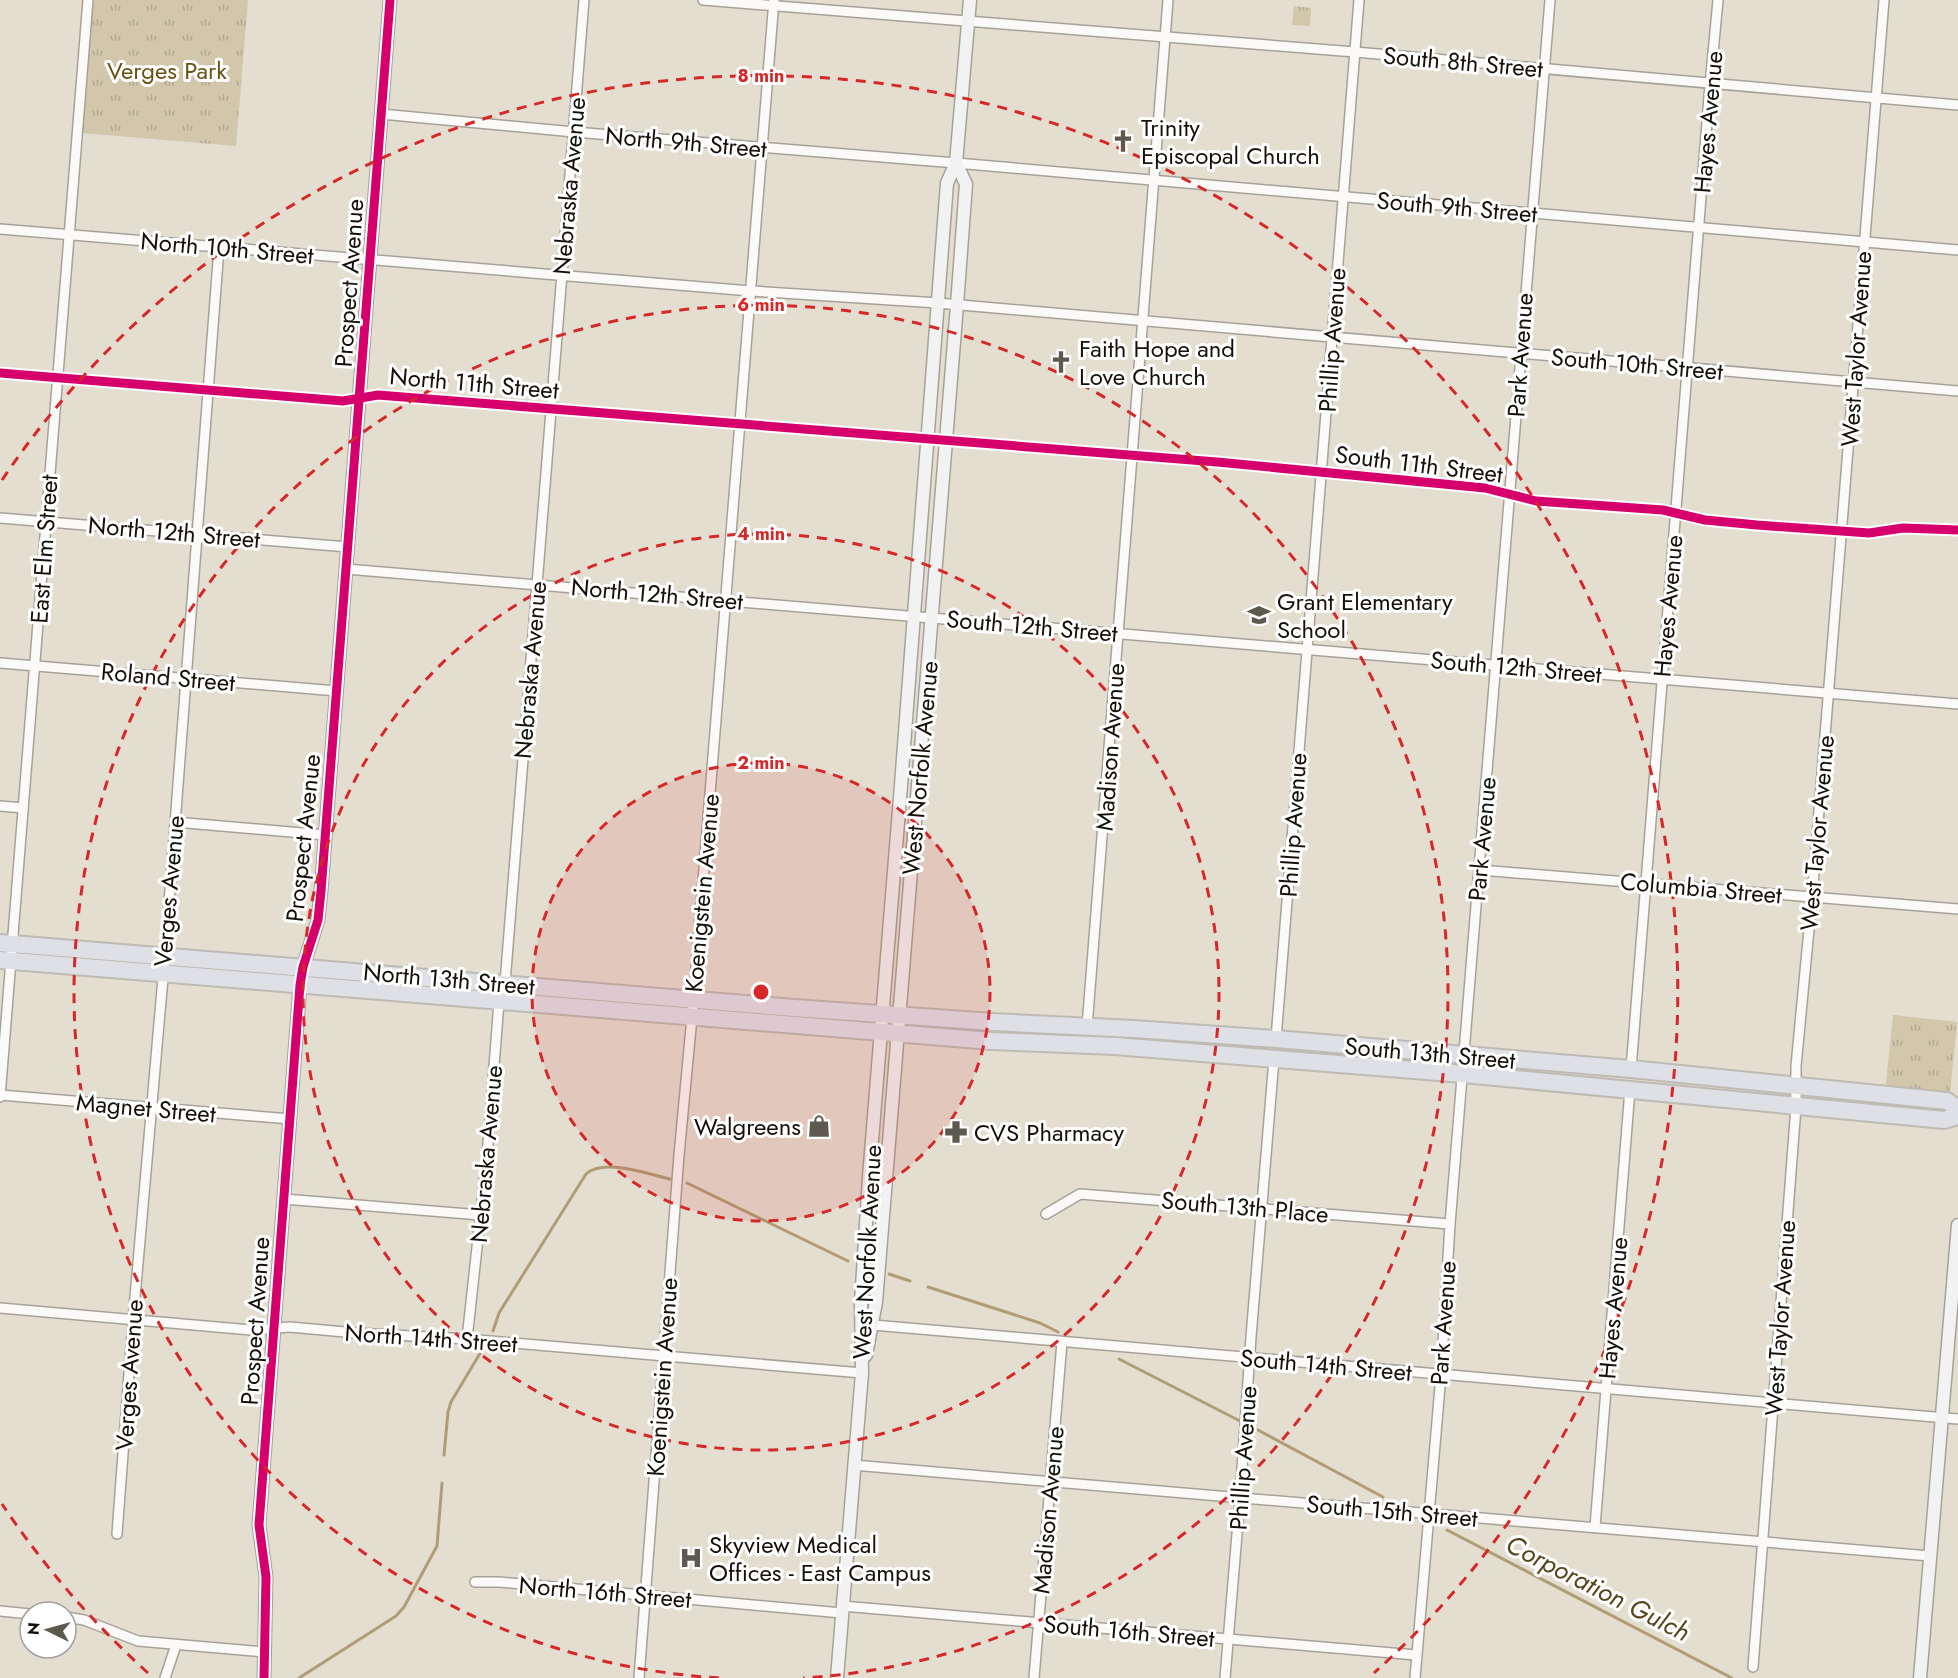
<svg xmlns="http://www.w3.org/2000/svg" width="1958" height="1678" font-family="Jost,sans-serif">
  <style>
    .park { fill: url(#park-tufts) }
    .lines { fill: none; stroke-linecap: round; stroke-linejoin: round }
    .stream { stroke: #b09d75; stroke-width: 3 }
    .street-casing { stroke: #a6a298; stroke-width: 12 }
    .secondary-casing { stroke: #a6a298; stroke-width: 15 }
    .highway-casing { stroke: #bebab4; stroke-width: 20 }
    .street { stroke: #fbfaf8; stroke-width: 9 }
    .secondary { stroke: #f2f2f2; stroke-width: 12 }
    .highway { stroke: #dee0e6; stroke-width: 16 }
    .cycleway-casing { stroke: #fff; stroke-width: 13 }
    .cycleway { stroke: #d6006c; stroke-width: 9 }
    .ring { fill: none; stroke: #d62828; stroke-width: 3; stroke-dasharray: 10 8 }
    .labels { text-anchor: middle; dominant-baseline: central; stroke-width: 6; stroke-linejoin: round; paint-order: stroke }
    .street-label { font-size: 24px; fill: #151109; stroke: #fff }
    .park-label { font-size: 24px; fill: #6b5213; stroke: #fff }
    .poi-label { font-size: 24px; fill: #151109; stroke: #fff; text-anchor: start }
    .water-label { font-size: 26px; font-style: italic; fill: #57451b; stroke: #fff }
    .centre { fill: #d62828; stroke: #fff; stroke-width: 3 }
    .ring-label { font-size: 18px; text-anchor: middle; font-weight: bold; fill: #d62828; stroke: #fff; stroke-width: 6; stroke-linejoin: round; paint-order: stroke }
  </style>
  <defs>
    <pattern id="park-tufts" width="24" height="20" patternUnits="userSpaceOnUse" patternTransform="scale(1.5)"><rect width="24" height="20" fill="#d2c6ab"/><path d="M3 7l-1-3M5 7V3M7 7l1-3M15 17l-1-3M17 17v-4M19 17l1-3" fill="none" stroke="#b3a992"/></pattern>
  </defs>
  <rect width="100%" height="100%" fill="#e4ded1"/>
  <!-- park -->
  <g class="park">
    <path d="M93,0h155l-12,146 -154,-13z"/>
    <path d="M1294,6l17,2 -1,18 -18,-1z"/>
    <path d="M1893,1015l64,7 -7,72 -65,-1z"/>
  </g>
  <g class="lines">
    <!-- stream -->
    <g class="stream">
      <path d="M687,1183l161,78"/>
      <path d="M889,1274l21,7"/>
      <path d="M928,1287l112,36 18,9"/>
      <path d="M493,1331l6,-18 87,-139c18,-16 62,0 84,5"/>
      <path d="M1119,1359l121,62"/>
      <path d="M1256,1429l127,68"/>
      <path d="M444,1455l4,-43 3,-10 31,-52"/>
      <path d="M1447,1530l285,148"/>
      <path d="M299,1678l97,-62 8,-9 33,-61 5,-63"/>
    </g>
    <!-- street casing -->
    <g class="street-casing">
      <g id="street">
        <path d="M703,0l652,52 603,53"/>
        <path d="M381,114l193,18 382,31 1002,87"/>
        <path d="M0,229l751,62 187,12 1020,88"/>
        <path d="M0,373l343,28 35,-6 839,67 268,26 51,13 127,9 42,10 52,5 112,8 34,-5 55,2"/>
        <path d="M0,518l348,29"/>
        <path d="M346,569l1612,135"/>
        <path d="M0,663l337,28"/>
        <path d="M0,806l23,2"/>
        <path d="M175,822l150,13"/>
        <path d="M1480,870l478,39"/>
        <path d="M1087,1027l81,-1027"/>
        <path d="M1276,1039l83,-1039"/>
        <path d="M1631,1069l79,-984 8,-85"/>
        <path d="M0,1095l291,24"/>
        <path d="M0,1097l88,-1097"/>
        <path d="M284,1199l197,16"/>
        <path d="M1046,1214l34,-20 370,30"/>
        <path d="M0,1308l251,22 39,-3 66,6 111,6 395,34"/>
        <path d="M873,1325l1085,94"/>
        <path d="M467,1339l20,-183 12,-154 6,-19 79,-983"/>
        <path d="M853,1465l1077,91"/>
        <path d="M1595,1527l35,-438"/>
        <path d="M117,1534l16,-214 32,-365 54,-707"/>
        <path d="M475,1582h24l343,31"/>
        <path d="M842,1606l574,49"/>
        <path d="M0,1611l30,3"/>
        <path d="M66,1617l18,3 54,21 127,11"/>
        <path d="M1753,1667l43,-560v-41l16,-168 72,-898"/>
        <path d="M165,1678l11,-33"/>
        <path d="M639,1678l40,-523 13,-138 82,-1017"/>
        <path d="M1034,1678l28,-336"/>
        <path d="M1225,1678l15,-180 11,-161 23,-278"/>
        <path d="M1415,1678l26,-303 9,-151 100,-1224"/>
      </g>
    </g>
    <!-- secondary casing -->
    <g class="secondary-casing">
      <g id="secondary">
        <path d="M866,1355l10,-53 81,-997 9,-121 -10,-21"/>
        <path d="M264,1678l2,-101 -7,-52 41,-540 3,-18 15,-47 3,-29 69,-891"/>
        <path d="M837,1678l25,-305 -1,-71 8,-125 31,-379 47,-615 9,-20 14,-163"/>
        <path d="M1920,1678l38,-453"/>
      </g>
    </g>
    <!-- highway casing -->
    <g class="highway-casing">
      <g id="highway">
        <path d="M0,943l794,65 199,14 141,7 142,10 355,30 316,32 11,8"/>
        <path d="M0,960l991,81 124,5 348,28 481,46 14,-4"/>
      </g>
    </g>
    <!-- street -->
    <use href="#street" class="street"/>
    <!-- secondary -->
    <use href="#secondary" class="secondary"/>
    <!-- highway -->
    <use href="#highway" class="highway"/>
    <!-- cycleway casing -->
    <g class="cycleway-casing">
      <g id="cycleway">
        <path d="M0,373l343,28 35,-6 839,67 268,26 51,13 127,9 42,10 52,5 112,8 34,-5 55,2"/>
        <path d="M264,1678l2,-101 -7,-52 41,-540 3,-18 15,-47 3,-29 69,-891"/>
      </g>
    </g>
    <!-- cycleway -->
    <use href="#cycleway" class="cycleway"/>
  </g>
  <!-- distance rings -->
  <circle cx="761" cy="992" r="229" fill="#d62828" fill-opacity=".12"/>
  <g class="ring">
    <circle cx="761" cy="992" r="229"/>
    <circle cx="761" cy="992" r="458"/>
    <path d="M719 1678A687 687 0 1 1 803 1678"/>
    <path d="M148 1673A916 916 0 0 1 2 1504M2 480A916 916 0 1 1 1374 1673"/>
  </g>
  <!-- icons -->
  <defs>
    <g id="church-bare" transform="scale(1.8)"><path d="M-1.2-6h2.4v3.5h3.3v2.4h-3.3V6h-2.4V-.1h-3.3v-2.4h3.3Z" fill="#5d594f" stroke="#fff" stroke-width="2.5" paint-order="stroke"/></g>
    <g id="school-bare" transform="scale(1.8)"><path d="M0-5L7-2L0 1L-7-2ZM-4 1L0 2.5L4 1V4Q0 6-4 4Z" fill="#5d594f" stroke="#fff" stroke-width="2.5" paint-order="stroke"/></g>
    <g id="shop-bare" transform="scale(1.8)"><path d="M-5-2.5h2.3a2.7 3.5 0 0 1 5.4 0H5L5.5 6h-11ZM-1.5-2.5h3a1.5 2.3 0 0 0-3 0Z" fill="#5d594f" stroke="#fff" stroke-width="2.5" paint-order="stroke"/></g>
    <g id="pharmacy-bare" transform="scale(1.8)"><path d="M-2-6h4v4h4v4h-4v4h-4v-4h-4v-4h4Z" fill="#5d594f" stroke="#fff" stroke-width="2.5" paint-order="stroke"/></g>
    <g id="hospital-bare" transform="scale(1.8)"><path d="M-5-5h3v3.5h4V-5h3V5h-3V1.5h-4V5h-3Z" fill="#5d594f" stroke="#fff" stroke-width="2.5" paint-order="stroke"/></g>
  </defs>
  <g fill-rule="evenodd">
    <use href="#church-bare" x="1123" y="141"/>
    <use href="#church-bare" x="1061" y="362"/>
    <use href="#school-bare" x="1259" y="615"/>
    <use href="#shop-bare" x="819" y="1126"/>
    <use href="#pharmacy-bare" x="956" y="1132"/>
    <use href="#hospital-bare" x="691" y="1558"/>
  </g>
  <g class="labels">
    <!-- street labels -->
    <g class="street-label">
      <text transform="translate(1463 62) rotate(5)">South 8th Street</text>
      <text transform="translate(1708 122) rotate(-85)">Hayes Avenue</text>
      <text transform="translate(686 142) rotate(5)">North 9th Street</text>
      <text transform="translate(569 186) rotate(-85)">Nebraska Avenue</text>
      <text transform="translate(1457 207) rotate(5)">South 9th Street</text>
      <text transform="translate(227 248) rotate(5)">North 10th Street</text>
      <text transform="translate(349 283) rotate(-86)">Prospect Avenue</text>
      <text transform="translate(1332 340) rotate(-86)">Phillip Avenue</text>
      <text transform="translate(1856 349) rotate(-86)">West Taylor Avenue</text>
      <text transform="translate(1520 355) rotate(-86)">Park Avenue</text>
      <text transform="translate(1637 364) rotate(5)">South 10th Street</text>
      <text transform="translate(474 383) rotate(5)">North 11th Street</text>
      <text transform="translate(1419 464) rotate(7)">South 11th Street</text>
      <text transform="translate(174 532) rotate(5)">North 12th Street</text>
      <text transform="translate(44 549) rotate(-86)">East Elm Street</text>
      <text transform="translate(657 594) rotate(5)">North 12th Street</text>
      <text transform="translate(1668 606) rotate(-85)">Hayes Avenue</text>
      <text transform="translate(1032 626) rotate(5)">South 12th Street</text>
      <text transform="translate(1516 667) rotate(5)">South 12th Street</text>
      <text transform="translate(530 670) rotate(-85)">Nebraska Avenue</text>
      <text transform="translate(168 677) rotate(5)">Roland Street</text>
      <text transform="translate(1110 747) rotate(-86)">Madison Avenue</text>
      <text transform="translate(920 768) rotate(-85)">West Norfolk Avenue</text>
      <text transform="translate(1293 825) rotate(-86)">Phillip Avenue</text>
      <text transform="translate(1817 833) rotate(-85)">West Taylor Avenue</text>
      <text transform="translate(303 838) rotate(-84)">Prospect Avenue</text>
      <text transform="translate(1482 839) rotate(-85)">Park Avenue</text>
      <text transform="translate(1701 888) rotate(5)">Columbia Street</text>
      <text transform="translate(169 891) rotate(-85)">Verges Avenue</text>
      <text transform="translate(702 893) rotate(-85)">Koenigstein Avenue</text>
      <text transform="translate(449 979) rotate(5)">North 13th Street</text>
      <text transform="translate(1430 1053) rotate(5)">South 13th Street</text>
      <text transform="translate(146 1108) rotate(5)">Magnet Street</text>
      <text transform="translate(486 1154) rotate(-85)">Nebraska Avenue</text>
      <text transform="translate(1245 1207) rotate(5)">South 13th Place</text>
      <text transform="translate(867 1252) rotate(-87)">West Norfolk Avenue</text>
      <text transform="translate(1613 1308) rotate(-85)">Hayes Avenue</text>
      <text transform="translate(1780 1318) rotate(-86)">West Taylor Avenue</text>
      <text transform="translate(255 1321) rotate(-86)">Prospect Avenue</text>
      <text transform="translate(1443 1323) rotate(-86)">Park Avenue</text>
      <text transform="translate(431 1338) rotate(4)">North 14th Street</text>
      <text transform="translate(1326 1365) rotate(5)">South 14th Street</text>
      <text transform="translate(129 1375) rotate(-86)">Verges Avenue</text>
      <text transform="translate(662 1377) rotate(-86)">Koenigstein Avenue</text>
      <text transform="translate(1243 1458) rotate(-86)">Phillip Avenue</text>
      <text transform="translate(1048 1510) rotate(-85)">Madison Avenue</text>
      <text transform="translate(1392 1511) rotate(5)">South 15th Street</text>
      <text transform="translate(605 1592) rotate(5)">North 16th Street</text>
      <text transform="translate(1129 1631) rotate(5)">South 16th Street</text>
    </g>
    <!-- park labels -->
    <g class="park-label">
      <text x="167" y="70">Verges Park</text>
    </g>
    <!-- poi labels -->
    <g class="poi-label">
      <text x="1141" y="127">Trinity<tspan x="1141" dy="28">Episcopal Church</tspan></text>
      <text x="1079" y="348">Faith Hope and<tspan x="1079" dy="28">Love Church</tspan></text>
      <text x="1277" y="601">Grant Elementary<tspan x="1277" dy="28">School</tspan></text>
      <text x="801" y="1126" text-anchor="end">Walgreens</text>
      <text x="974" y="1132">CVS Pharmacy</text>
      <text x="709" y="1544">Skyview Medical<tspan x="709" dy="28">Offices - East Campus</tspan></text>
    </g>
    <!-- water labels -->
    <g class="water-label">
      <text transform="translate(1598 1588) rotate(27)">Corporation Gulch</text>
    </g>
  </g>
  <circle cx="761" cy="992" r="9" class="centre"/>
  <g class="ring-label">
    <text x="761" y="82">8 min</text>
    <text x="761" y="311">6 min</text>
    <text x="761" y="540">4 min</text>
    <text x="761" y="769">2 min</text>
  </g>
  <!-- north arrow -->
  <g transform="translate(48 1630) rotate(275)"><circle r="28" fill="#ffffff" stroke="#a1a09d" stroke-width="1.5"/>
  <path d="M0-4.5L10 22L0 15L-10 22Z" fill="#5d594f"/>
  <text y="-9" font-size="16" font-weight="bold" text-anchor="middle" fill="#151109">N</text>
  </g>
</svg>
